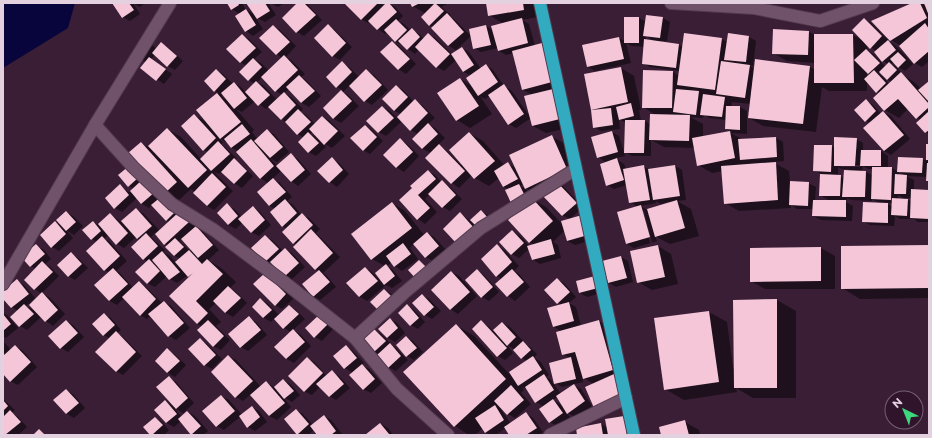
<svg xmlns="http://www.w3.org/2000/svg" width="932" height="438" font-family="Montserrat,sans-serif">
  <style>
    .water { fill: #08053c }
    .shadow { fill: #0007; fill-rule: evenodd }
    .building { fill: #f4c6d8 }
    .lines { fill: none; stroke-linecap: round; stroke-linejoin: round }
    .street-casing { stroke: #533b4f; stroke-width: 14 }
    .secondary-casing { stroke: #533b4f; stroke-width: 14 }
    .highway-casing { stroke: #533b4f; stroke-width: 14 }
    .street { stroke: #71526b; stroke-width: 12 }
    .secondary { stroke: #71526b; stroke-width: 12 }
    .highway { stroke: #32abc1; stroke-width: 12 }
  </style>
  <rect width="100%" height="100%" fill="#391e35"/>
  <!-- water -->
  <path class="water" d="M3,3h72l-7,25 -65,40z"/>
  <!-- shadow -->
  <g class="shadow">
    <path d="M114,3h19l7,11 -10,7 -7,-4z"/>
    <path d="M133,3h12l-5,4z"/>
    <path d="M228,3h14l3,6 11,6 -8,-12h20l8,12 -11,7 -10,-5 8,12 -10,7 -7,-5 -10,-15 4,-2 -8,-5z"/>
    <path d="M271,3h13l-6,4z"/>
    <path d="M297,3h8l3,2 14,15 -18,16 -7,-4 -14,-14 15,-14z"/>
    <path d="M347,3h33l4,3 4,-3 7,4 8,9 -5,5 6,3 7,7 1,-1 7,4 5,5 4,-5 7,4 17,16 10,-6 7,4 12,17 5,-4 7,5 11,16 7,4 20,28 -15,10 -7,-4 -19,-28 -5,3 -5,-3 12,18 -22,14 -13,-8 3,-41 12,7 -1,-10 -7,-4 -8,-12 -12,11 -7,-4 -18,-18 -4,5 -12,-9 -7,-3 -9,-10 -2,2 -7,-5 -8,-7 -2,1 -7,-4z"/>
    <path d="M411,3h38l-8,4 10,8 -1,1 4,3 17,17 -15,14 -7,-4 -16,-19 -4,-2 -3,-11 -13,-8z"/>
    <path d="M487,3h48l2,14 -15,3 7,4 6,22 7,-2 14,8 9,38 -8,2 9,6 7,29 -27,6 -13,-7v-31l-10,-5 -9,-37 -8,2 -7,-4 -1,-3 -17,4 -7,-4 12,-22 7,4 11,-6 -15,-9z"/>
    <path d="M915,3h6l5,3 -1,-3h4v58l-7,6 -7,-4 -14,-17 -11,-7 -2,2 7,4 18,19 -8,7 -7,-4 -4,-5 -3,2 6,3 6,8 11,7 7,7 8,-7v52l-3,-2 -6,-12 -12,-11 -9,9 -14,-8 -6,-17 -12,-11v9h-38l-7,-4 -6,45 -53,-6 -14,-8 2,-14 -19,-2 -1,5h9l7,4v23l-16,-1 12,7 33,-2 7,4 1,19 -11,1 16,9 1,11 18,1 8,4 -1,14h15l-10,-6 1,-21 -7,-4 18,-24 3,2 21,-9 7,4v8h18l7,5v12h4l6,4 1,-14 23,1 5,2v-16h2v37l-2,-1v-4l-21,-1 8,4v10l15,1v31h-11l-4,-3h-14l-5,-3 -1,10 -24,-1 -7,-4 18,-17 -9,-5v2l-21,-1 -4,-2v2h-5l11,6 -1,15 -31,-1 -8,-4 1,-7h-17l-6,-4v3l-52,3 -14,-8 -2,-32 -11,2 -14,-8 -3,-17 -31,-1 -13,-7v16h-19l-7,-4 1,-29 -7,-4 1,10 -19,2 -7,-4 2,-16 -4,-2 29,-41 13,8 7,34h-2l2,11h4l6,4 5,-10 -13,-8 30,-35 6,4 1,-5 -30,-4 -7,-4 2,-16 -13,-1 -6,-3 5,20 -36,8 -7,-4 31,-29 6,3v-23h14l7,4 17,-4 7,4 -3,19h-6v2l18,2 4,2 38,-8 7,3 1,-8 20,3 7,4 -3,25 -5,-1 7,4 55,-2 5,3v-7l-28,-2 -14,-8 36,-21 6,3h38l9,5 2,-21 7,4 15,15zM646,36l10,6 -10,-1zM867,44l9,7 -1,1 8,9 5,3 -2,3 -13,-13 -6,-4zM867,72l3,2 -3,3zM881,72l4,6 -6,-4zM883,77l9,5 -3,2zM704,115l5,3 17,2v9l6,3 -29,5v-13l-13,-7 13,1zM841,165h19v2h-19zM863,166l5,3h5l-1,6 -6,-3 -4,-1zM838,167l4,2h7l-5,9 -6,-2zM899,172l7,4 -7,-1zM898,195l8,5 -8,-1zM887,196l6,4v2l-7,-4zM904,198h8v4zM886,203h7v4z"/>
    <path d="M328,25l7,5 17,17 -12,13 -7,-4z"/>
    <path d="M273,26l7,4 16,16 -10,11 5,3 14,14 -4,3 5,3 15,16 -12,11 -7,-4 -13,-14 -5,4 7,4 12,12 -3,3 6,3 9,9 8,-7 7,4 15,15 -13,12 -7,-4 -12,-13 -3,3 6,3 10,10 -10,9 -7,-4 -10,-10 5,-4 -6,-4 -29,-27 -3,2 -11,-8 -13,11 -6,-3 18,21 -2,2 5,7 10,-9 7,4 15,18 -12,10 -7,-4 7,8 14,-11 7,4 13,15 -13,12 -7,-5 -9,-11 -10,9 8,4 12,14 -5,4 5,3 10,11 7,3 11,11 -4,4 24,24 -17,16 3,2 10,12 -16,13 -7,-4 5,-25 -24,-24 2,-3 -13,-12 4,-3 -4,-3 -8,-17 -5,-3 -12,-14 10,-9 -8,-5 -22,-27 -6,-3 -3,-4 -10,-6 4,5 -2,1 4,3 11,11 -2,2 7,4 12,12 -11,12 -8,-5 -12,-12 -3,3 -5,-2 19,19 -19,19 -7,-4 -11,-14 -5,-3 -12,11 -14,-8 -24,-49 11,6 15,-20 14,8 20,22 7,-7 -4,-2 -10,-35 11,6 -8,-10 21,-18 -3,-2 1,-21 7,4 10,10 1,-1 7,4 5,6 9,-9 -6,-4 -2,-14 -7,-4 2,-27 7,4 13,13 -8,7 7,4 8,8 13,-13 -5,-4zM262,77l14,14 6,4 -5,5 -13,-14 -7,-4zM223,94l5,7 -7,-5z"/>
    <path d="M146,40l11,9 5,-5 7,4 14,13 -8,9 -7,-4 -13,-11 -4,4 21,15 -8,10 -23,-16 5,-6 -6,-3z"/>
    <path d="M392,42l6,3 18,19 -10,10 -8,-5z"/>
    <path d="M342,63l7,4 11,11 7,-7 7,4 14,15 -16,15 -7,-4 -15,-16 -7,7 6,4 10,10 -18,17 -7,-4 -10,-11 19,-18 -6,-3z"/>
    <path d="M396,86l7,4 11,12 1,-1 7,4 13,13 -7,6 7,4 10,10 -7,7 8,5 15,15 8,-32 14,8 22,25 3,-2 8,4 36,-31 14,7 15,33 -19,8 21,22 -13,12 -8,-4 -19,-21 -4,2 -13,-8 5,12 1,-1 14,8 18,19 31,13 -20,6 -8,-4 -2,-11 -12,12 5,3 3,13 -21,6 -8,-5 -3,-10 -10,9 -7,-4v-23l8,5 9,10 5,-1 -5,-3v-40l-25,-15 -5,-9 -10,8 -14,-8 -3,-3 -13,13 -7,-5 -21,-30 -8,-4 -10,-10 5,-5 -7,-4 -10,-16 -6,-3 -12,-12zM524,184l2,5 -6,-3z"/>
    <path d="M866,101l7,4 8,9 2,-2 8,4 19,23 -19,16 -7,-4 -14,-28 -4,-2z"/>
    <path d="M382,107l8,4 11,11 -15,14 -7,-4 -11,-11z"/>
    <path d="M365,126l7,4 11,11 -13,13 -7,-4z"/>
    <path d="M612,132l7,4 6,20 -10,2 9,6 2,5 17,-3 7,4 25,-4 7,4 4,30 -9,1 14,8 8,27 -29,8 -15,-8 2,5 -23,7 -7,-4 11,-37 -8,-5 -3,-17 -13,4 -7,-4v-22l-9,-6zM656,201l5,3 7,-2 1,2 -22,6 -6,-4 15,-3zM642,211h2l8,31 -2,1z"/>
    <path d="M400,140l7,4 12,12 -15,16 -8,-5z"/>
    <path d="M332,159l7,4 10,11 -12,13 -7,-5 -11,-11z"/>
    <path d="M129,167l58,50 8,10 8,5 16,18 -11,10 13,8 15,14 -6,6 5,3 12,12 -14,14 -7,-4 -10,-10 -7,6 12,13 -5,4 14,14 -9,10 -8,-4 -10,-19 -6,-3 -27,-28 20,-19 -2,-2 -11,8 -7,-4 -3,-3 -12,11 -8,-4 1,-21 -4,-3 -4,-19 -4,-3 -12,11 -7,-4 -9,-9 -4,4 5,2 18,20 -11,10 4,2 13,15 6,-6 7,5 16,16 2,-1 7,4 19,22 -14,12 -7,-4 -18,-21 -4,4 -7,-4 -16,-17 -7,7 -7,-4 -14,-16 14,-12 -5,-3 -8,-28 -5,-3 1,-17 5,3 12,-11 11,8 15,-13 7,4 17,18 10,-9 -4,-2 -14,-15 -3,3 -7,-4 -5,-6 -15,14 -7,-4 -9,-10 14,-12 9,6 5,-3 -5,-3zM155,233l13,13 -1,1 8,9 6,3 -5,4 -6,-7 -7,-4 2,-2 -14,-13zM182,239l9,10 -1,2 -11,-10zM154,260l4,6 -6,-4z"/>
    <path d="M428,171l7,4 6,7 8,4 13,13 -12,12 -7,-4 -13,-13 -5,5 12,13 -12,12 -7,-5 -18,-18z"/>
    <path d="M392,203l13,8 19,24 3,-2 7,4 12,13 -13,11 -7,-4 -12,-13 -4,4 8,11 -16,12 -7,-5 -3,-4 -5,4 6,4 9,11 -10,7 -6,-3 -19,16 -7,-4 -12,-14 17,-15 7,4 9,10 1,-2 3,-14 -13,-7z"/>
    <path d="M227,205l7,4 8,8 11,-10 7,5 11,13 -12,11 -8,-4 -8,-10 -7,7 -8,-4 -10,-12z"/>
    <path d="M481,211l7,4 8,8 -9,9 -11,-6 -12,21 -3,-33 10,7z"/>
    <path d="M66,212l7,4 10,10 -9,9 -8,-5 7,8 -14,13 -7,-4 3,-25 8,5z"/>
    <path d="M265,236l7,4 11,11 2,-2 7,4 13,14 -14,13 -25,-19z"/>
    <path d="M497,245l7,5 15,16 -5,5 5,3 11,13 -15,14 -7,-5 -11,-12 5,-5 -5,-3 -15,-17z"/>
    <path d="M36,246l8,4 7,9 -6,5 5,3 9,9 -17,17 8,5 15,16 -12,12 -7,-5 -5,-4 -14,13 -7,-4 -9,-9 7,-6 -6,-4 -9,-10v-5l14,-11 7,4 11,13 -9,8 9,5 7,-17 -7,-5 -10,-9 11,-11 -5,-3z"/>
    <path d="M658,246l13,8 7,30 -26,6 -14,-8z"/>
    <path d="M929,246v52l-69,1 -18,-11z"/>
    <path d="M821,248l14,8v33h-70l-14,-8v-32z"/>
    <path d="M71,254l7,4 10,10 -13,12 -7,-4z"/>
    <path d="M621,257l7,4 5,21 -17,5 -7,-4 -5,-21z"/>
    <path d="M477,270l7,5 15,17 -10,9 -7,-4 -15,-17z"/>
    <path d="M452,272l7,4 18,20 -19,18 -8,-5z"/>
    <path d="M272,278l21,21 -11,10 -7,-4z"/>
    <path d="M557,279l7,4 12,14 -7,6 7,4 5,19 18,-5 14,8 13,49 -32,6 -12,-7 1,5 -21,5 -7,-4 15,-25 -7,-4 -1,-22 -9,-6 8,-21 -16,-15z"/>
    <path d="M577,281l28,11 -18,5 -7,-4z"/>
    <path d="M384,290l7,4 8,9 -12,11z"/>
    <path d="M422,295l7,4 12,12 -9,8 -7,-4z"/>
    <path d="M260,299l7,4 12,12 10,-9 7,4 9,9 -12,11 7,4 11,12 -17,17 -7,-4 -12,-12 16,-15 -7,-4 -9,-10 -4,4 -7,-4 -11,-11z"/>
    <path d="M777,300l19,11v87h-43l-17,-10 1,4 -53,8 -19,-11 44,-77 18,10 6,45h2l-1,-66z"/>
    <path d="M407,306l7,4 11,12 -7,7 -7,-4z"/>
    <path d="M3,313l4,2 11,13 -12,10 -3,-2z"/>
    <path d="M104,314l7,4 10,12 -4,3 6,4 19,19 -19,19 -7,-4 -6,-32 -6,-4 -11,-11z"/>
    <path d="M320,315l15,12 -13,14 -7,-4z"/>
    <path d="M249,318l7,4 11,13 -19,16 -7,-4z"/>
    <path d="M390,319l7,4 8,10 -10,9 -7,-4 -8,-9z"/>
    <path d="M66,321l7,4 11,12 -16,15 -7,-4z"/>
    <path d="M481,322l7,4 5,5 10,-8 7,4 13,14 -1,1 8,5 7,7 -3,4 6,3 9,14 -3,2 5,3 10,14 13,-9 7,4 11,17 -17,11 -9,-5 4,5 -13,9 -7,-4 -6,-15 -8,-5 -9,-13 -6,-2 3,3 -3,3 10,11 -16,14 -7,-4 -5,-5 -1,2 9,13 15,-11 7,5 10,14 -4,3h-28l-5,-7 -11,7h-5l-5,-3 -2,-4 -8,7h-6l-14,-9 1,-101 18,11 39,42 14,-17 -5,-3 -7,-8 -9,-6 7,9 -8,7 -7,-4zM557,397l6,9 -10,-6z"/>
    <path d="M374,330l7,4 27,26 -12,11 -8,-4 -9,-13 -5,-2z"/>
    <path d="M406,337l7,4 10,11 -9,8 -7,-4 -10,-11z"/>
    <path d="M200,340l7,4 15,15 -10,10 -7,-4z"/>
    <path d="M3,341l8,9 4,-4 7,4 15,17 -19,18 -8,-4 -7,-8v-16l3,-3 -2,-1 -1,1z"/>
    <path d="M346,346l7,5 11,12 -3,2 8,4 13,14 -11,10 -8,-4 -10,-16 -8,-5 -10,-11z"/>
    <path d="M167,350l7,4 12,11 -11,12 -7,-4 -12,-12z"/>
    <path d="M228,356l8,4 25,27 5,-5 9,6 8,-8 7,4 10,11 -8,7 -10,-6 9,11 -14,13 -8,-4 -18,-22 -8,7 -7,-4 -24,-25z"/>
    <path d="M307,358l7,4 13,14 5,-4 7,4 11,12 -14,12 -7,-4 -9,-9 -8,8 -8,-4z"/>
    <path d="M169,378l7,4 18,21 -11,10 -9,-5 8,9 6,-5 7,4 13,15 -5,4 -11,-1 -11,-13 -7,6 -7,-4 -12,-13 10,-9 9,6z"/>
    <path d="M66,390l7,4 12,14 -11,10 -7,-4 -12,-14z"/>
    <path d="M221,396l8,4 13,15 10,-8 7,4 8,11 -12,9 -7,-4 -8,-10 -16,13 -7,-4z"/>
    <path d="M3,399l12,11 -3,3 5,3 10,11 -9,8h-11l-4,-4z"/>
    <path d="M296,410l7,4 10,11 11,-9 7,4 12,15h-25l-4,-5 -6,5h-8l-2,-1z"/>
    <path d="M624,417l14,8 1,10h-61l-1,-6 24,-5 7,4z"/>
    <path d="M155,418l7,4 7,8 -4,4 2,1h-16z"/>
    <path d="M685,422l14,8 1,5h-38z"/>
    <path d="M381,424l7,4 5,7h-26z"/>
  </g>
  <!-- building -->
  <g class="building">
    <path d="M112,3h17l5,7 -12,8z"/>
    <path d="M227,3h11l1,2 -8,5z"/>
    <path d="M246,3h19l5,8 -13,8z"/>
    <path d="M297,3h7l12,12 -20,18 -14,-15z"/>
    <path d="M344,3h34l-17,17z"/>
    <path d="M386,3h3l8,9 -20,18 -9,-9z"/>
    <path d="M410,3h10l-8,4z"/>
    <path d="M435,3l9,8 -15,15 -8,-9z"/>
    <path d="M486,3h37l1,7 -36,6z"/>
    <path d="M912,3h8l7,15 -37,23 -19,-20z"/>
    <path d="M924,3h5v13z"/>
    <path d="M246,9l10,16 -11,7 -10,-16z"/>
    <path d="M447,13l17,19 -16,14 -17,-18z"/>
    <path d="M646,15l17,2 -3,21 -17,-2z"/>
    <rect x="624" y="17" width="15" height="26"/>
    <path d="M522,18l6,25 -30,8 -7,-25z"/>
    <path d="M864,18l18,18 -12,13 -18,-19z"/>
    <path d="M396,19l11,11 -12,12 -11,-12z"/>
    <path d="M925,23l4,6v22l-15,13 -15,-18z"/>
    <path d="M328,24l18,19 -14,14 -18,-19z"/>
    <path d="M273,25l17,17 -14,13 -17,-17z"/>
    <path d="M486,25l5,20 -18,4 -4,-20z"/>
    <path d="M412,28l8,9 -13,13 -9,-9z"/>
    <path d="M773,29l36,2 -1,24 -36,-1z"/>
    <path d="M428,33l22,21 -14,14 -21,-21z"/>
    <path d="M684,33l38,5 -7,52 -38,-5z"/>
    <path d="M728,33l21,3 -3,26 -22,-2z"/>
    <path d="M242,34l14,14 -16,15 -14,-14z"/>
    <path d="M814,34h39l1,49h-40z"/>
    <path d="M619,37l5,22 -37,8 -5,-22z"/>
    <path d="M644,39l35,5 -3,24 -34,-4z"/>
    <path d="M888,40l8,10 -14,12 -8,-10z"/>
    <path d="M392,41l18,18 -12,11 -18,-18z"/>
    <path d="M161,42l16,14 -10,11 -15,-14z"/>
    <path d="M542,43l10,39 -30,8 -10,-39z"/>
    <path d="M462,47l12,18 -11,7 -12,-18z"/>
    <path d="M866,49l14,14 -12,11 -14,-14z"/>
    <path d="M898,52l8,8 -8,8 -8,-9z"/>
    <path d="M284,55l14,15 -23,22 -14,-15z"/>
    <path d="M149,57l17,12 -10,12 -16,-13z"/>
    <path d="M253,58l9,9 -14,14 -9,-9z"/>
    <path d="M755,59l55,7 -7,58 -55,-6z"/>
    <path d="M342,61l10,11 -16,16 -10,-11z"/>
    <path d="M721,61l29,4 -5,33 -29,-4z"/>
    <path d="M889,62l8,8 -10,10 -8,-8z"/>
    <path d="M486,64l12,18 -20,14 -12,-18z"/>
    <path d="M621,67l7,35 -37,8 -7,-36z"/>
    <path d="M216,69l10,10 -12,13 -10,-11z"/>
    <path d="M366,69l16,16 -18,17 -15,-16z"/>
    <path d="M643,70l30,1 -1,37h-30z"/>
    <path d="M874,70l12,13 -10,10 -12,-14z"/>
    <path d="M901,72l28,32v3l-13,12 -18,-20 -14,12 -11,-13z"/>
    <path d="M299,75l16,16 -14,12 -15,-16z"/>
    <path d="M460,78l19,28 -23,15 -19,-28z"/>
    <path d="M256,81l14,14 -12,11 -13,-14z"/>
    <path d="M929,81v21l-11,-12z"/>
    <path d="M234,82l13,16 -13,11 -13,-16z"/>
    <path d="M504,84l20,30 -16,11 -20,-30z"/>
    <path d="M396,85l12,12 -14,14 -12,-12z"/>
    <path d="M553,89l7,30 -28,7 -8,-30z"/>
    <path d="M676,89l23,2 -3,24 -23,-3z"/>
    <path d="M341,90l11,11 -19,18 -10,-11z"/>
    <path d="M284,92l12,13 -15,15 -13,-13z"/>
    <path d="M217,93l24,29 -21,17 -24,-29z"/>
    <path d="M703,94l22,3 -3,20 -22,-2z"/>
    <path d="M415,99l13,14 -18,18 -13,-14z"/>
    <path d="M866,99l10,12 -11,11 -11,-12z"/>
    <path d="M631,103l3,13 -15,4 -3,-13z"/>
    <path d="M382,106l12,12 -16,15 -12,-12z"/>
    <path d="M726,106h14v24l-15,-1z"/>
    <path d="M611,108l2,17 -20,3 -2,-18z"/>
    <path d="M298,109l13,13 -14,13 -12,-13z"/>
    <path d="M883,111l21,24 -20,16 -21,-23z"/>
    <path d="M929,111v19l-4,3 -9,-10z"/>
    <path d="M194,114l22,24 -13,13 -22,-25z"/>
    <path d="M650,114l40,1 -1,26 -40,-1z"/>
    <path d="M322,116l16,15 -14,14 -15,-16z"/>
    <path d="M625,120h20l-1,33h-20z"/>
    <path d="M428,123l10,11 -16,15 -10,-10z"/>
    <path d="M242,124l8,10 -19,14 -7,-9z"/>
    <path d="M365,125l12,12 -14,14 -13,-13z"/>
    <path d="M167,128l40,42 -19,18 -40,-42z"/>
    <path d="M267,129l16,18 -13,11 -16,-17z"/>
    <path d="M612,131l6,21 -21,6 -6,-21z"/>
    <path d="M730,131l5,27 -38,8 -5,-28z"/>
    <path d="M308,132l11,11 -11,10 -10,-11z"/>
    <path d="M469,132l26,29 -21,18 -25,-29z"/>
    <path d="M552,135l15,34 -42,20 -16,-34z"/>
    <path d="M776,137l1,20 -37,3 -2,-21z"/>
    <path d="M834,137l23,1 -2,28h-21z"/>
    <path d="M400,138l13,14 -17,16 -13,-13z"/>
    <path d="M251,139l23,27 -14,13 -24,-27z"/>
    <path d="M218,141l12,13 -19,17 -11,-12z"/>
    <path d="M141,142l36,40 -12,11 -37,-40z"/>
    <path d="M439,144l26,27 -14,13 -26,-26z"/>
    <rect x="926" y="144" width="3" height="16"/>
    <path d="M814,145h18l-1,27 -18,-1z"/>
    <path d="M861,150h20v16h-21z"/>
    <path d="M291,153l14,17 -14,12 -15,-16z"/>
    <path d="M332,157l11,13 -14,13 -12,-12z"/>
    <path d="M898,157l25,1 -1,15 -25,-1z"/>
    <path d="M234,158l13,13 -13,13 -13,-12z"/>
    <path d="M617,158l7,22 -18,6 -6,-22z"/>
    <path d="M508,162l10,17 -15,8 -9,-16z"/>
    <path d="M776,162l2,38 -54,4 -3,-38z"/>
    <path d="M927,163h2v18h-3z"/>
    <path d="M644,165l6,35 -21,3 -6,-34z"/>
    <path d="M675,165l5,31 -27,4 -5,-31z"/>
    <path d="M129,166l10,11 -11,10 -10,-12z"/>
    <path d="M872,167h20l-1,33 -20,-1z"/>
    <path d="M428,170l8,9 -18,16 12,13 -13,12 -18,-20 13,-12 -2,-2z"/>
    <path d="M844,170l22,1 -1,26h-23z"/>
    <path d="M212,173l14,14 -19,19 -14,-13z"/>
    <path d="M820,174l21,1 -1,21h-21z"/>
    <path d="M895,174l12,1 -1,19h-12z"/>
    <path d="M273,178l13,14 -17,14 -12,-14z"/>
    <path d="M143,179l12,13 -14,12 -11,-13z"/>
    <path d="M442,180l14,15 -14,13 -14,-14z"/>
    <path d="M556,181l21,22 -15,13 -21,-22z"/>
    <path d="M790,181l19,1 -1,24 -19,-1z"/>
    <path d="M120,184l9,11 -15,14 -9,-11z"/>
    <path d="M519,184l6,12 -14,7 -6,-13z"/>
    <path d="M911,189l18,1v29l-19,-1z"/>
    <path d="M162,196l14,15 -10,10 -15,-16z"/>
    <path d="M532,198l21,23 -24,22 -21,-23z"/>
    <path d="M892,198l16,1 -1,17 -16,-1z"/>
    <path d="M285,199l12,14 -15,14 -12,-15z"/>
    <path d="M677,200l8,28 -30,9 -8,-28z"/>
    <path d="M813,200h33v17l-34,-1z"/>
    <path d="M392,202l20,26 -41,32 -20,-26z"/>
    <path d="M863,202l25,1v20l-26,-1z"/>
    <path d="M227,203l11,13 -10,9 -11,-12z"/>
    <path d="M641,205l9,32 -24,7 -9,-32z"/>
    <path d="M253,206l12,14 -14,13 -13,-14z"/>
    <path d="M136,208l16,18 -15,13 -16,-18z"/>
    <path d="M481,210l8,9 -10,10 -9,-9z"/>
    <path d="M66,211l10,11 -10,9 -10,-11z"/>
    <path d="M180,211l9,11 -25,23 -9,-11z"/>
    <path d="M460,212l14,16 -17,16 -14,-15z"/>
    <path d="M110,213l18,20 -12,12 -18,-21z"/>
    <path d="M302,213l11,12 -20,19 -11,-12z"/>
    <path d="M582,215l6,20 -21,6 -6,-20z"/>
    <path d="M55,221l11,13 -15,14 -11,-13z"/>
    <path d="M93,221l8,10 -10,9 -9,-10z"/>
    <path d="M196,226l17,19 -15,13 -17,-19z"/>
    <path d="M311,229l22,24 -18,17 -22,-23z"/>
    <path d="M512,230l12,13 -13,12 -12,-13z"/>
    <path d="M427,232l12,14 -14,12 -12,-14z"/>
    <path d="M146,233l12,13 -15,14 -12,-13z"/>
    <path d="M265,235l14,14 -14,13 -14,-14z"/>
    <path d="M102,236l18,20 -16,15 -18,-20z"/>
    <path d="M175,238l9,9 -10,9 -9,-9z"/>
    <path d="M551,239l4,15 -23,6 -5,-14z"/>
    <path d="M403,243l8,11 -17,13 -8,-11z"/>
    <path d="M36,244l9,10 -15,13 -9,-10z"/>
    <path d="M497,244l15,18 -16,15 -15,-18z"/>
    <path d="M658,245l7,32 -28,6 -7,-32z"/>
    <path d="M929,245v43l-88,1v-43z"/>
    <path d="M821,247v34l-71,1v-34z"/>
    <path d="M285,248l14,15 -15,14 -14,-15z"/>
    <path d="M189,250l13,14 5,-5 16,15 -27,27 12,12 -11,11 -28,-28 24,-23 -5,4 -13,-15z"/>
    <path d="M162,251l18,21 -11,8 -17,-20z"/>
    <path d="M71,252l11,12 -14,13 -11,-12z"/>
    <path d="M621,256l6,22 -19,5 -6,-22z"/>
    <path d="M149,259l11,12 -13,13 -12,-12z"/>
    <path d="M419,260l8,8 -11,11 -8,-9z"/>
    <path d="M42,261l11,11 -19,18 -10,-10z"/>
    <path d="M386,264l9,12 -11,9 -9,-12z"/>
    <path d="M365,267l13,14 -19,16 -13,-14z"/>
    <path d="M113,268l15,16 -19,17 -15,-16z"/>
    <path d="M477,269l16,18 -12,11 -16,-18z"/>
    <path d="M512,269l12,13 -17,15 -12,-13z"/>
    <path d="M319,270l11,12 -17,15 -11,-13z"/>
    <path d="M451,271l19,21 -20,18 -19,-20z"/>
    <path d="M265,273l21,21 -11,12 -22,-22z"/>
    <path d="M595,276l3,12 -19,5 -3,-12z"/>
    <path d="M557,278l13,14 -13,12 -13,-14z"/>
    <path d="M17,279l12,15 -18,14 -8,-9v-8z"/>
    <path d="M139,281l17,18 -16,17 -18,-19z"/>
    <path d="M228,286l13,12 -16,15 -12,-12z"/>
    <path d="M384,289l9,9 -14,13 -9,-9z"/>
    <path d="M42,292l16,18 -13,12 -16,-17z"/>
    <path d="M422,294l12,13 -10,9 -12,-13z"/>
    <path d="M260,298l12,12 -9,8 -11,-11z"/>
    <path d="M777,299v89h-43l-1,-88z"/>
    <path d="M164,301l20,22 -16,14 -20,-23z"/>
    <path d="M569,302l5,19 -21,6 -6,-19z"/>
    <path d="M24,304l10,10 -15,13 -9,-10z"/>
    <path d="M407,304l12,14 -9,8 -12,-13z"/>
    <path d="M289,305l10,9 -16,15 -9,-10z"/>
    <path d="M709,311l10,71 -55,8 -10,-72z"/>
    <path d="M104,313l11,12 -12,11 -11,-12z"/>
    <path d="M3,314l8,10 -8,7z"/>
    <path d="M320,314l9,9 -15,15 -9,-10z"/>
    <path d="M249,316l12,14 -21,18 -12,-14z"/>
    <path d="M390,318l8,10 -11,10 -9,-9z"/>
    <path d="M66,320l12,13 -18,16 -12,-13z"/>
    <path d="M208,320l16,16 -11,11 -16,-17z"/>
    <path d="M481,320l26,28 -10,9 -25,-28z"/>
    <path d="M599,320l14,50 -30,9 -8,-27 -13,3 -6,-23z"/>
    <path d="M502,322l14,15 -9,9 -14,-16z"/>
    <path d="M456,324l50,55 -52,48 -51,-55z"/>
    <path d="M293,329l12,13 -19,17 -12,-12z"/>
    <path d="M374,329l12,12 -12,11 -12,-12z"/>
    <path d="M116,331l20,21 -20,20 -21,-20z"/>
    <path d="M406,336l11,12 -11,9 -10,-12z"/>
    <path d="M200,338l16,17 -12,11 -16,-17z"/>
    <path d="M523,341l8,9 -10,9 -8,-9z"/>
    <path d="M390,343l11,13 -13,12 -11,-13z"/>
    <path d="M15,345l16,17 -21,20 -7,-8v-18z"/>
    <path d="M346,345l11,13 -13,11 -11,-13z"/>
    <path d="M167,348l13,13 -13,12 -12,-12z"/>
    <path d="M228,355l25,26 -18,17 -24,-26z"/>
    <path d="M533,356l9,14 -24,16 -9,-14z"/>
    <path d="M307,357l16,16 -19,19 -16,-16z"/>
    <path d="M571,357l5,22 -22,5 -5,-21z"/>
    <path d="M362,364l13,15 -12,11 -14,-15z"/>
    <path d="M332,370l12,14 -15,13 -13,-13z"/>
    <path d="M544,374l10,16 -19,13 -10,-16z"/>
    <path d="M614,374l9,21 -29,13 -9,-21z"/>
    <path d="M169,376l19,22 -12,11 -20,-22z"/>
    <path d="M283,379l11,12 -10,8 -10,-12z"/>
    <path d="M266,381l19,22 -16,13 -19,-21z"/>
    <path d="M574,384l11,17 -18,13 -11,-18z"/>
    <path d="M511,385l13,15 -17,15 -13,-14z"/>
    <path d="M66,389l13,14 -13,11 -13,-14z"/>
    <path d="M221,395l14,16 -19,16 -14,-16z"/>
    <path d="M553,399l10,14 -14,10 -10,-14z"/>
    <path d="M3,400l5,6 -5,5z"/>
    <path d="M165,400l12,14 -11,9 -12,-13z"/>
    <path d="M495,405l9,15 -19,13 -10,-15z"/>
    <path d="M252,406l8,11 -13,11 -8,-12z"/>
    <path d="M296,409l13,15 -12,11 -13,-16z"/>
    <path d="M10,410l11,12 -16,13 -2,-3v-15z"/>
    <path d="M187,411l14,15 -10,9 -13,-16z"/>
    <path d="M526,412l11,16 -11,7h-17l-5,-8z"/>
    <path d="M324,415l12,16 -5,4h-14l-7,-9z"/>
    <path d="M624,416l3,19h-19l-3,-16z"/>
    <path d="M155,417l8,8 -11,10h-2l-7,-8z"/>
    <path d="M685,420l4,15h-28l-2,-8z"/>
    <path d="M380,423l9,11 -24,1z"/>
    <path d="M601,423l2,12h-26l-1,-7z"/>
    <path d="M39,429l6,6h-12z"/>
  </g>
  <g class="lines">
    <!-- street casing -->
    <g class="street-casing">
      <g id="street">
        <path d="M95,125l38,42 39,37 42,26 70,52 71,56"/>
        <path d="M448,435l-51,-46 -42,-51 49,-45 77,-65 95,-59"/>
        <path d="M550,435l76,-37"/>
      </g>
    </g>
    <!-- secondary casing -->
    <g class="secondary-casing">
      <g id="secondary">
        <path d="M671,3l83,5 66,13 53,-18"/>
        <path d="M3,284l92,-159 75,-122"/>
      </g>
    </g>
    <!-- highway casing -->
    <g class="highway-casing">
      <path id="highway" d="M540,3l94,432"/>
    </g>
    <!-- street -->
    <use href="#street" class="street"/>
    <!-- secondary -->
    <use href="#secondary" class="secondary"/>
    <!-- highway -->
    <use href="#highway" class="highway"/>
  </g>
  <!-- border -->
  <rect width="932" height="438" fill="none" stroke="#e4d1e0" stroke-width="8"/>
  <!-- north arrow -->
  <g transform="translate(904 410) rotate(317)"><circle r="19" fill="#2f142b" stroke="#776073"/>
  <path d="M0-3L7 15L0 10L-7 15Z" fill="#3dd77e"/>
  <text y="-6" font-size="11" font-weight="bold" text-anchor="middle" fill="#e4d1e0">N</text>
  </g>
</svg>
